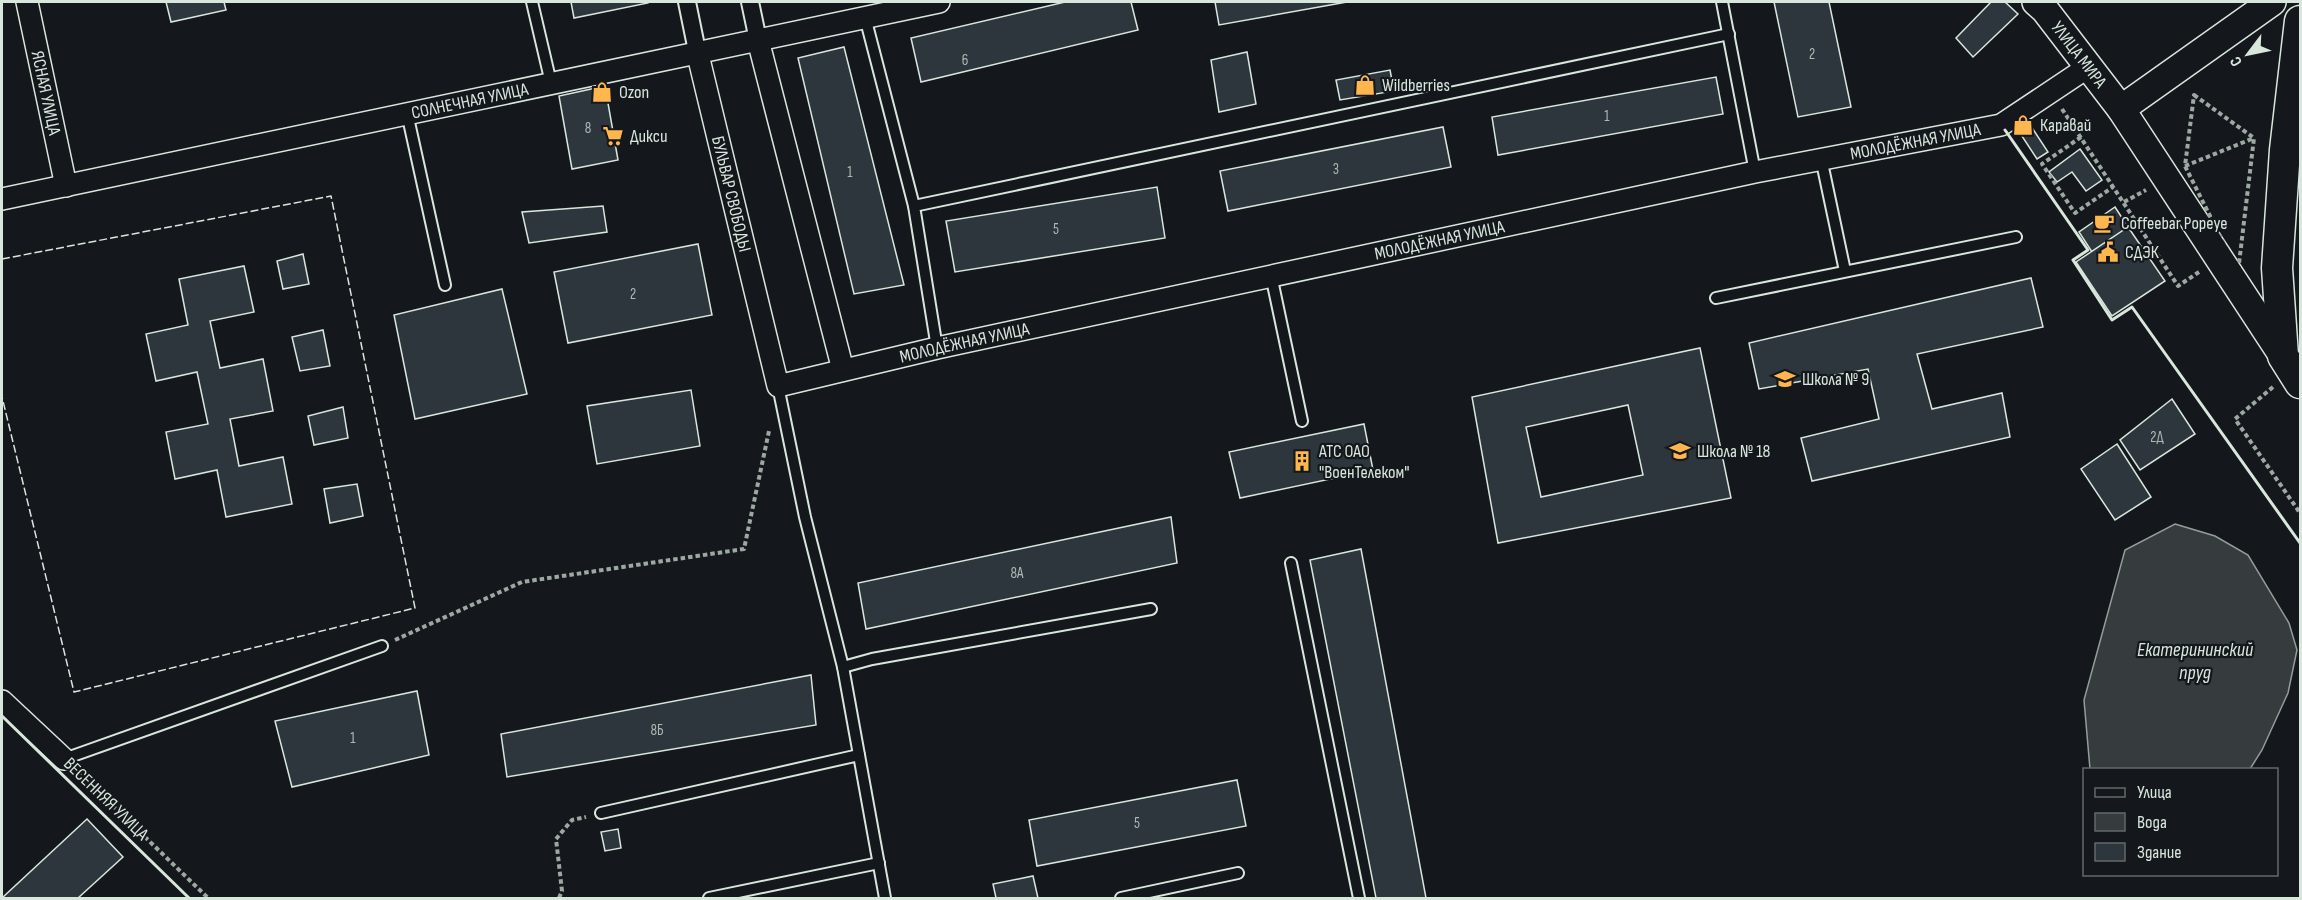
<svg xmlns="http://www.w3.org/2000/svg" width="2302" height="900" font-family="'Sofia Sans Condensed',sans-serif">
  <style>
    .water { fill: #363b3e; stroke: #939e99; stroke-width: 1.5 }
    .building { fill: #2c363c; stroke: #d8e6dc; stroke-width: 1.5; fill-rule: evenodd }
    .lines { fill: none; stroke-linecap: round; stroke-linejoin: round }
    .service-casing { stroke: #d8e6dc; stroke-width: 14 }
    .pedestrian-casing { stroke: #d8e6dc; stroke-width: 20 }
    .minor-casing { stroke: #d8e6dc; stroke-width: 24 }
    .tertiary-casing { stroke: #d8e6dc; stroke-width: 30 }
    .secondary-casing { stroke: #d8e6dc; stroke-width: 33 }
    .path { stroke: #9da8a2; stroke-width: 4; stroke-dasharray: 4.5 3; stroke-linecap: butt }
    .service { stroke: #14181c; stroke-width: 10 }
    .pedestrian { stroke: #14181c; stroke-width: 16 }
    .minor { stroke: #14181c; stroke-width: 21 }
    .tertiary { stroke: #14181c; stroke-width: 27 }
    .secondary { stroke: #14181c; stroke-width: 30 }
    .fence { stroke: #d8e6dc; stroke-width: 1.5; stroke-dasharray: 8 3; stroke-linecap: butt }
    .wall { stroke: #d8e6dc; stroke-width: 3 }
    .labels { text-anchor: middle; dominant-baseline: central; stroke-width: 4.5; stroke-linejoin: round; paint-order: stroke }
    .number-label { font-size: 15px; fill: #adbab4 }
    .street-label { font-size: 18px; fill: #d8e6dc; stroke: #14181c }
    .poi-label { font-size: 18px; fill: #d8e6dc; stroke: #14181c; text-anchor: start }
    .water-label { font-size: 20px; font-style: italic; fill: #d8e6dc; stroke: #14181c }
  </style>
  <rect width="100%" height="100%" fill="#14181c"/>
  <!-- water -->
  <path class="water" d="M2175,524l40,12 33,19 41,68 8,27 -9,43 -26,57 -12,19h-160l-6,-69 41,-150z"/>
  <!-- building -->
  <g class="building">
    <path d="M166,2h58l2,8 -55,12z"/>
    <path d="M571,2h77v1l-74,15z"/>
    <path d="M1065,2h66l7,28 -217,52 -10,-44z"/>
    <path d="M1215,2h132l-128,23z"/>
    <path d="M1774,2h55l22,105 -53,10z"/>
    <path d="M1991,2h14l13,12 -45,43 -17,-19z"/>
    <path d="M844,47l60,238 -50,9 -56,-236z"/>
    <path d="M1247,52l9,52 -37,8 -8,-52z"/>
    <path d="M1390,70l4,21 -54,9 -4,-20z"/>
    <path d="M1716,77l7,37 -225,41 -6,-38z"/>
    <path d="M605,86l13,74 -46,9 -13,-73z"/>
    <path d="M2025,117l23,35 -11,7 -23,-35z"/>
    <path d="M1443,127l8,40 -223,44 -8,-40z"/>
    <path d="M2080,149l22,31 -16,11 -14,-19 -15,10 -8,-10z"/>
    <path d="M1157,187l8,51 -210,34 -9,-51z"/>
    <path d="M603,206l4,26 -78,11 -7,-31z"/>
    <path d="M2115,207l13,20 -36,25 -13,-20z"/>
    <path d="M2128,227l37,54 -53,35 -36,-54z"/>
    <path d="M698,244l14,71 -144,28 -14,-71z"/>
    <path d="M303,254l6,30 -26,5 -6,-28z"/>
    <path d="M244,266l10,46 -44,9 10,47 43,-9 10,52 -43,8 9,47 44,-9 9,47 -66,13 -9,-47 -42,9 -9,-47 42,-8 -11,-52 -41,9 -10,-47 42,-9 -9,-46z"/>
    <path d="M2031,278l12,49 -126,27 15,55 70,-16 8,44 -198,44 -11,-43 78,-19 -11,-50 -109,20 -10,-46z"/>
    <path d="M502,289l25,105 -112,25 -21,-104z"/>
    <path d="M323,330l7,36 -30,5 -8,-34z"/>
    <path d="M1700,348l31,150 -233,45 -26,-146zM1628,405l15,70 -102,22 -15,-70z"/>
    <path d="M691,390l9,56 -103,18 -10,-58z"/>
    <path d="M2172,399l23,35 -55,36 -20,-30z"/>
    <path d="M343,407l5,31 -34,7 -6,-29z"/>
    <path d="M1364,424l9,46 -133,28 -11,-46z"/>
    <path d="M2117,444l34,53 -36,23 -34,-51z"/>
    <path d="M357,484l6,32 -33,7 -6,-34z"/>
    <path d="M1171,517l6,46 -311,66 -8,-46z"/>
    <path d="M1361,549l65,349h-50l-66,-338z"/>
    <path d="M811,675l5,50 -309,52 -6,-43z"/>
    <path d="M417,691l12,64 -137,32 -17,-66z"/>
    <path d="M1237,780l9,46 -209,40 -8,-46z"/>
    <path d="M87,819l36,38 -45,41h-76z"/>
    <path d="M618,829l3,19 -16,3 -4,-19z"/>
    <path d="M1033,876l5,22h-42l-3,-14z"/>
  </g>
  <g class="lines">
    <!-- service casing -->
    <g class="service-casing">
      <g id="service">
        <path d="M532,2l19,81"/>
        <path d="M1722,2l33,170"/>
        <path d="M865,17l49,189"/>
        <path d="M407,113l38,172"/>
        <path d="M1821,158l24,113"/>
        <path d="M1271,275l31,146"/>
        <path d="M1716,298l300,-61"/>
        <path d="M937,348l-23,-142 815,-172"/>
        <path d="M778,386l27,131 38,150 29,-8 279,-50"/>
        <path d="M1291,563l68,335"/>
        <path d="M843,667l42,231"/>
        <path d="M64,759l318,-113"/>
        <path d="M601,813l258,-58"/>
        <path d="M709,898l170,-35"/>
        <path d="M1121,898l117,-25"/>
      </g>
    </g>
    <!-- pedestrian casing -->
    <g class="pedestrian-casing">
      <g id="pedestrian">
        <path d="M687,2l10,49"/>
        <path d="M750,2l8,38"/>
      </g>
    </g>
    <!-- minor casing -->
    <g class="minor-casing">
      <g id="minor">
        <path id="s1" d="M27,2l39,184"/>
        <path d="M758,40l85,330"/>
        <path id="s2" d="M697,51l81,335 159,-38 818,-176 246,-47 87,-58"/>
        <path id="s3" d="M2,199l937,-197"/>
        <path d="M2,701l62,58"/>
      </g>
    </g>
    <!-- tertiary casing -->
    <g class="tertiary-casing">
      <g id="tertiary">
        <path id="s4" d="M2036,2l9,8 76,99 162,247"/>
        <path d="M2121,109l151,-107"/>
      </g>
    </g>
    <!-- secondary casing -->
    <g class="secondary-casing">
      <path id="secondary" d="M2300,21l-15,129 -8,118 6,88 17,27"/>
    </g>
    <!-- path -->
    <g class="path">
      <path d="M2194,95l60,43 -16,134 -53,-106z"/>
      <path d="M2062,109l116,177 21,-14"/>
      <path d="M2081,137l-39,27 33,49 38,-26"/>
      <path d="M2185,166l69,-28"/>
      <path d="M2124,202l22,-12"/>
      <path d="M2273,387l-38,32 65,94"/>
      <path d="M395,640l127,-58 222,-33 25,-118"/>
      <path d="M80,774l128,124"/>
      <path d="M559,898l3,-7 -6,-52 16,-19 14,-3"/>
    </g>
    <!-- service -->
    <use href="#service" class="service"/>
    <!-- pedestrian -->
    <use href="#pedestrian" class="pedestrian"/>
    <!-- minor -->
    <use href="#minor" class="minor"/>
    <!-- tertiary -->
    <use href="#tertiary" class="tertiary"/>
    <!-- secondary -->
    <use href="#secondary" class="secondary"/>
    <!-- fence -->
    <path class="fence" d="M2,259l329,-63 84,412 -341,84 -72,-295"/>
    <!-- wall -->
    <g class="wall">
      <path d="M2005,130l83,120 -15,10 39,60 20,-13 168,236"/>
      <path d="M2,716l187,182"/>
    </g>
  </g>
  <!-- icons -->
  <defs>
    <g id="shop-bare" transform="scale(1.62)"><path d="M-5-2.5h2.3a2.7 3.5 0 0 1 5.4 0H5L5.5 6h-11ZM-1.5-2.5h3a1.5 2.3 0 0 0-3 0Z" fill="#ffb74d" stroke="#14181c" stroke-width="2.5" paint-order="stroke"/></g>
    <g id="supermarket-bare" transform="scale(1.62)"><path d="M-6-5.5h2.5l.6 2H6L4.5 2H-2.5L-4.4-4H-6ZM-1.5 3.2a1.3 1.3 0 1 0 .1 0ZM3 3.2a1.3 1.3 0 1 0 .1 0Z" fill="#ffb74d" stroke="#14181c" stroke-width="2.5" paint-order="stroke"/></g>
    <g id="cafe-bare" transform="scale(1.62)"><path d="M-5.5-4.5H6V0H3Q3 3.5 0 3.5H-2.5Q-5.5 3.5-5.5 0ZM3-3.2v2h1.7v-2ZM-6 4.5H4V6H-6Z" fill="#ffb74d" stroke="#14181c" stroke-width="2.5" paint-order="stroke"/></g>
    <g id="civic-bare" transform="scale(1.62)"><path d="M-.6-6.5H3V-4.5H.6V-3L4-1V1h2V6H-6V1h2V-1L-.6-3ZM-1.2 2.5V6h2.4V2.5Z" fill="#ffb74d" stroke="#14181c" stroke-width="2.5" paint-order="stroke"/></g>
    <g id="school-bare" transform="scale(1.62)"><path d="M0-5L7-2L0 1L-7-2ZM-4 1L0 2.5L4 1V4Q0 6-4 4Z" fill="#ffb74d" stroke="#14181c" stroke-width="2.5" paint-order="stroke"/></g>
    <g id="building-bare" transform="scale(1.62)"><path d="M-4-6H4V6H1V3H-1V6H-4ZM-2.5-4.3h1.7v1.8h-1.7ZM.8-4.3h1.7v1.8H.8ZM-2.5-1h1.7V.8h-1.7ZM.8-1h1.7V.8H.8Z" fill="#ffb74d" stroke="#14181c" stroke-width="2.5" paint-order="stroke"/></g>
  </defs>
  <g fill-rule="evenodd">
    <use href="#shop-bare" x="1365" y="85"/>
    <use href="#shop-bare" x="602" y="92"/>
    <use href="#shop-bare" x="2023" y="125"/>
    <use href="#supermarket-bare" x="613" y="136"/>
    <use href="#cafe-bare" x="2104" y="223"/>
    <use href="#civic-bare" x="2108" y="252"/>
    <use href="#school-bare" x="1785" y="379"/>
    <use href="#school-bare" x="1680" y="451"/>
    <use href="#building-bare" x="1302" y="461"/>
  </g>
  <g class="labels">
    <!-- number labels -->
    <g class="number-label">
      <text x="1812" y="54">2</text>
      <text x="965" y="60">6</text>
      <text x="1607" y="116">1</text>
      <text x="588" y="128">8</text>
      <text x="1336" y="169">3</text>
      <text x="850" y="172">1</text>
      <text x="1056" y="229">5</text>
      <text x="633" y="294">2</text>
      <text x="2157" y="437">2Д</text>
      <text x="1017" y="573">8А</text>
      <text x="657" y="730">8Б</text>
      <text x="353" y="738">1</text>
      <text x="1137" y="823">5</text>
    </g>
    <!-- street labels -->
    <g class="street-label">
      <text stroke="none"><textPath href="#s4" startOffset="68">УЛИЦА МИРА</textPath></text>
      <text stroke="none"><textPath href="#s1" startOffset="93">ЯСНАЯ УЛИЦА</textPath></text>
      <text stroke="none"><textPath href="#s3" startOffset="478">СОЛНЕЧНАЯ УЛИЦА</textPath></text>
      <text stroke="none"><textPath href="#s2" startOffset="1508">МОЛОДЁЖНАЯ УЛИЦА</textPath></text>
      <text stroke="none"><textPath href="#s2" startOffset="147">БУЛЬВАР СВОБОДЫ</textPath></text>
      <text stroke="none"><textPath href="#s2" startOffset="1022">МОЛОДЁЖНАЯ УЛИЦА</textPath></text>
      <text stroke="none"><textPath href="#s2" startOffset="536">МОЛОДЁЖНАЯ УЛИЦА</textPath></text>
      <text transform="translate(106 799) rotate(44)">ВЕСЕННЯЯ УЛИЦА</text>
    </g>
    <!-- poi labels -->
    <g class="poi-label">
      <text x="1382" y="85">Wildberries</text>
      <text x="619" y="92">Ozon</text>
      <text x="2040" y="125">Каравай</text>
      <text x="630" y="136">Дикси</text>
      <text x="2121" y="223">Coffeebar Popeye</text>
      <text x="2125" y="252">СДЭК</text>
      <text x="1802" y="379">Школа № 9</text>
      <text x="1319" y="451">АТС ОАО<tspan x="1319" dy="21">"ВоенТелеком"</tspan></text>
      <text x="1697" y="451">Школа № 18</text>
    </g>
    <!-- water labels -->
    <g class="water-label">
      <text x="2195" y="650">Екатерининский<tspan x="2195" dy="23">пруд</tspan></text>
    </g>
  </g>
  <!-- border -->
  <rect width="2302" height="900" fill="none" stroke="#d8e6dc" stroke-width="6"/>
  <!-- legend -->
  <rect x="2083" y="768" width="195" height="108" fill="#14181c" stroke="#626a69" stroke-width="1.5"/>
  <rect x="2095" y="788" width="30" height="9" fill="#14181c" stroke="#626a69" stroke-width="1.5"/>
  <text x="2137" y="798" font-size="18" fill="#d8e6dc">Улица</text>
  <rect x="2095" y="813" width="30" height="18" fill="#363b3e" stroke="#626a69" stroke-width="1.5"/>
  <text x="2137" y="828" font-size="18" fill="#d8e6dc">Вода</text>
  <rect x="2095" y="843" width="30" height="18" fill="#2c363c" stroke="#626a69" stroke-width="1.5"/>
  <text x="2137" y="858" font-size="18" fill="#d8e6dc">Здание</text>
  <!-- north arrow -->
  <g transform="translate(2248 54) rotate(238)" stroke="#14181c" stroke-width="4.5" paint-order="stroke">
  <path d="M0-4.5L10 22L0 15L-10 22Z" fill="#d8e6dc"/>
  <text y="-9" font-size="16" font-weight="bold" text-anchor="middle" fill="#d8e6dc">С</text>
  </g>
</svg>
